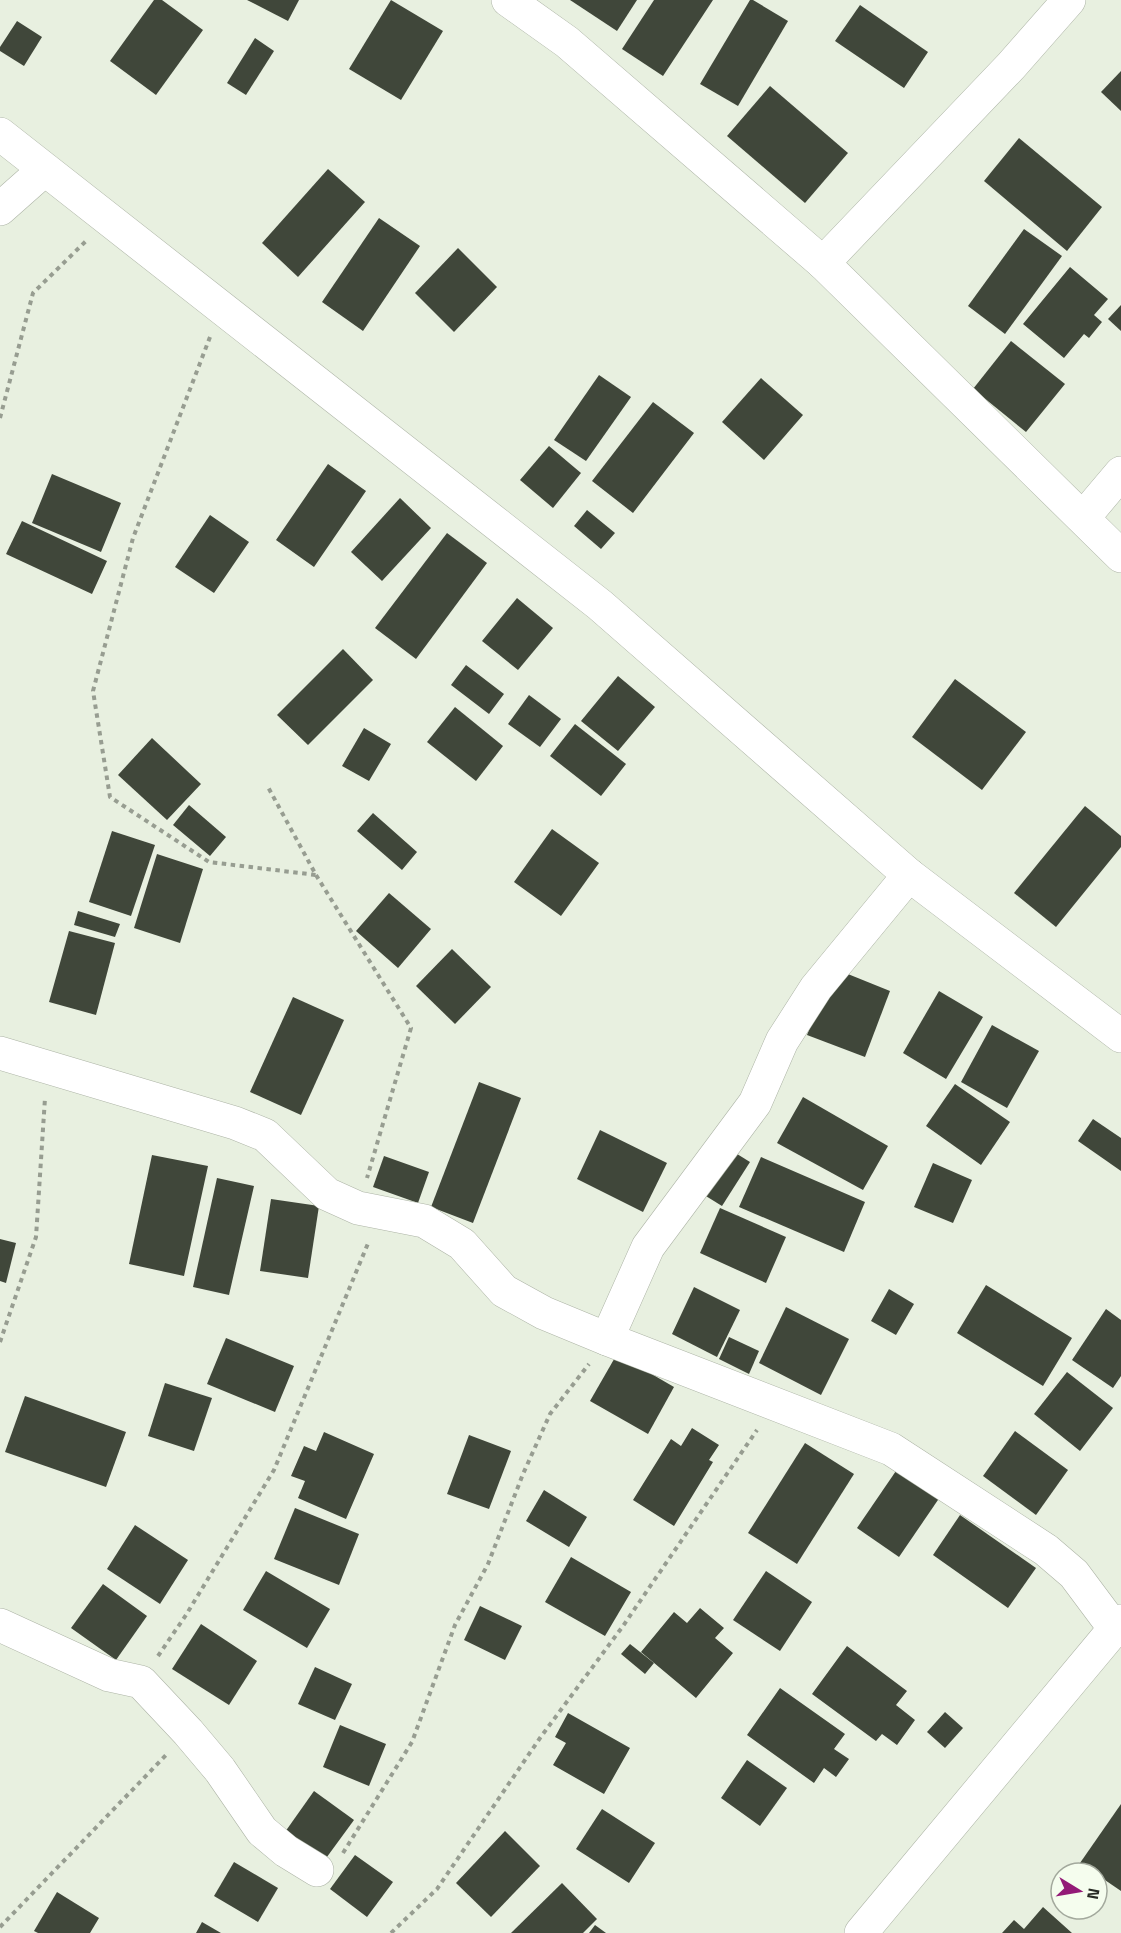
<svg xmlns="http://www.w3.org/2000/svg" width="1121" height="1933" font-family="'Titillium Web',sans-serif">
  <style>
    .building { fill: #40473a }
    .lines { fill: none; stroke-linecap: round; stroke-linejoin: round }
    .street-casing { stroke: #adb4a6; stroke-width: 34 }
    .path { stroke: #979d91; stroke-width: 4; stroke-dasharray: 4.5 4.5; stroke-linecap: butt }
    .street { stroke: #fff; stroke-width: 33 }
  </style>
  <rect width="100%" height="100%" fill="#e8f0e0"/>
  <!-- building -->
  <g class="building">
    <path d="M154,0h8l41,30 -47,65 -46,-34z"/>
    <path d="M247,0h52l-11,21z"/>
    <path d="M391,0l52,31 -42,69 -52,-31z"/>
    <path d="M570,0h67l-20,31z"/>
    <path d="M654,0h59l-50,76 -41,-27z"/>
    <path d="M750,0h3l35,21 -50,85 -38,-22z"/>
    <path d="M860,5l68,47 -24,36 -69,-47z"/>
    <path d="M17,21l25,16 -18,29 -24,-15v-4z"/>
    <path d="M255,38l19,13 -28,44 -19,-12z"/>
    <path d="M1121,71v40l-20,-19z"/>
    <path d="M770,86l78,67 -43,50 -78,-67z"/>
    <path d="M1019,138l83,69 -35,44 -83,-70z"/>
    <path d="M328,169l37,33 -67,75 -36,-34z"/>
    <path d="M379,218l41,28 -57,85 -41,-29z"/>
    <path d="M1024,229l38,27 -57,78 -37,-28z"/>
    <path d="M458,248l39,39 -43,45 -39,-39z"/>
    <path d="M1070,267l38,32 -14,16 8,7 -13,16 -5,-4 -20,24 -41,-34z"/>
    <path d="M1121,305v26l-13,-12z"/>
    <path d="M1011,341l54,43 -39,48 -53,-43z"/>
    <path d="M599,375l32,22 -45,64 -32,-21z"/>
    <path d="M761,378l42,37 -39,45 -42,-38z"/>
    <path d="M653,402l41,31 -61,80 -41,-32z"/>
    <path d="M549,446l32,27 -28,35 -33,-28z"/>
    <path d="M328,464l38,27 -52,76 -38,-27z"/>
    <path d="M52,474l69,29 -20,49 -69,-29z"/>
    <path d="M400,498l31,30 -49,53 -31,-29z"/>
    <path d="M587,510l28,23 -14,16 -27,-23z"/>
    <path d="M210,515l39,27 -35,51 -39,-26z"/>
    <path d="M22,521l85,40 -15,33 -86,-40z"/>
    <path d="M447,533l40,30 -71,96 -41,-31z"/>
    <path d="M517,598l36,30 -35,42 -36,-29z"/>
    <path d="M343,649l30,31 -65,65 -31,-30z"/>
    <path d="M466,665l38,29 -15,20 -38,-29z"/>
    <path d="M618,676l37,31 -37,44 -37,-30z"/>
    <path d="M955,679l71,53 -44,58 -70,-53z"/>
    <path d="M529,695l32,24 -21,28 -32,-23z"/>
    <path d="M455,707l48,39 -27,35 -49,-39z"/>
    <path d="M575,724l51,40 -25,32 -51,-40z"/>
    <path d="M364,728l27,16 -22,37 -27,-15z"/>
    <path d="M152,738l49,46 -34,36 -49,-45z"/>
    <path d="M189,805l37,32 -16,19 -37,-31z"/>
    <path d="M1085,806l36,30v11l-65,80 -42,-34z"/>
    <path d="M373,813l44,39 -15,18 -45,-39z"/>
    <path d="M552,829l47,34 -38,53 -47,-34z"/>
    <path d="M112,831l43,14 -24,71 -42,-14z"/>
    <path d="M157,854l46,15 -23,74 -46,-15z"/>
    <path d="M389,893l42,36 -33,39 -42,-37z"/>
    <path d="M78,911l42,13 -5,13 -41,-12z"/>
    <path d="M69,931l46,12 -19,72 -47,-13z"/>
    <path d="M452,949l39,38 -36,37 -39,-38z"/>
    <path d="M833,968l57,23 -25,66 -58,-22z"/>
    <path d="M939,991l44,26 -37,62 -43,-26z"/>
    <path d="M293,997l51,23 -43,95 -51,-23z"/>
    <path d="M992,1025l47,26 -32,57 -46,-26z"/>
    <path d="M479,1082l42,16 -48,125 -42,-16z"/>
    <path d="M955,1084l55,38 -29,43 -55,-39z"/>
    <path d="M803,1097l85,49 -25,44 -86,-47z"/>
    <path d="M1093,1119l28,19v33l-43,-30z"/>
    <path d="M600,1130l67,33 -24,49 -66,-33z"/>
    <path d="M729,1149l21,13 -28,44 -21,-13z"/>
    <path d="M152,1155l56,11 -24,110 -55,-12z"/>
    <path d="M384,1156l45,16 -11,31 -45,-16z"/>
    <path d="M761,1157l104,45 -21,50 -105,-45z"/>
    <path d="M933,1163l39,17 -19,43 -39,-16z"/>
    <path d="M217,1178l37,8 -25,109 -36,-8z"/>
    <path d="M271,1199l48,7 -11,72 -48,-7z"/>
    <path d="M720,1208l66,29 -20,46 -66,-30z"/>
    <path d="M0,1239l16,4 -10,40 -6,-2z"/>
    <path d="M986,1285l86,53 -29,48 -86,-53z"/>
    <path d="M694,1287l46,23 -23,47 -45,-23z"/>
    <path d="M889,1289l25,15 -18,31 -25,-14z"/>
    <path d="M786,1307l63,32 -28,56 -62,-32z"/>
    <path d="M1106,1309l15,11v56l-8,12 -41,-28z"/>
    <path d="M729,1337l30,14 -10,23 -30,-15z"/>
    <path d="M226,1338l68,28 -19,46 -68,-28z"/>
    <path d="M617,1354l57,33 -26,47 -58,-33z"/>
    <path d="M1067,1372l46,36 -33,43 -46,-37z"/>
    <path d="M165,1383l47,15 -18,53 -46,-15z"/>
    <path d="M25,1396l101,36 -20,55 -101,-35z"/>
    <path d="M692,1428l27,17 -10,15 4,2 -39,64 -41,-26 38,-61 10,7z"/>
    <path d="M1015,1431l53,39 -32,45 -53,-39z"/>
    <path d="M324,1432l50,22 -28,65 -48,-21 7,-17 -14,-5 13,-30 12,5z"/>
    <path d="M469,1435l42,16 -22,58 -42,-15z"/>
    <path d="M805,1443l49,31 -57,90 -49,-31z"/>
    <path d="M898,1468l42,29 -41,60 -42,-29z"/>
    <path d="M544,1490l43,27 -18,30 -43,-26z"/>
    <path d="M295,1508l64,26 -20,51 -65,-26z"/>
    <path d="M960,1515l76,53 -28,40 -75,-53z"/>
    <path d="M135,1525l53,35 -28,44 -53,-35z"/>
    <path d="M571,1557l60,35 -26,44 -60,-34z"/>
    <path d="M266,1571l64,38 -23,39 -64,-38z"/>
    <path d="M766,1571l46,31 -32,49 -47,-31z"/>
    <path d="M103,1584l44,32 -31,44 -45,-32z"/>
    <path d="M480,1606l42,20 -17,34 -41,-20z"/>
    <path d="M700,1608l24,20 -9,10 18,15 -37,45 -55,-46 33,-40 13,11z"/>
    <path d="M201,1624l56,37 -28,44 -57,-36z"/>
    <path d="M630,1644l24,19 -9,11 -24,-20z"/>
    <path d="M847,1646l60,45 -11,14 19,15 -18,25 -15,-11 -6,7 -64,-47z"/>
    <path d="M315,1667l37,17 -17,36 -37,-16z"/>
    <path d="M780,1688l65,46 -11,15 15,10 -13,18 -12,-9 -10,15 -67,-48z"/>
    <path d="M945,1712l18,16 -18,20 -18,-16z"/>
    <path d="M568,1713l62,35 -26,46 -51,-29 13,-22 -11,-6z"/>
    <path d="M340,1725l46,19 -17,42 -46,-19z"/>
    <path d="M747,1760l40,28 -27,38 -39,-28z"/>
    <path d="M314,1791l40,29 -30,41 -39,-29z"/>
    <path d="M1121,1804v87l-41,-28z"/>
    <path d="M602,1809l53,34 -26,40 -53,-34z"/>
    <path d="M505,1831l35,35 -49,51 -35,-34z"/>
    <path d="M355,1855l38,27 -26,35 -37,-28z"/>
    <path d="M234,1862l44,26 -20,34 -44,-26z"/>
    <path d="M562,1883l35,36 -14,14h-72z"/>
    <path d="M57,1892l42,26 -9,15h-52l-4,-2z"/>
    <path d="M1043,1907l29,26h-70l12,-13 10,9z"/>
    <path d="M202,1922l19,11h-25z"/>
    <path d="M595,1925l11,8h-17z"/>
  </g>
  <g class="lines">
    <!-- street casing -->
    <g class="street-casing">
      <g id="street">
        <path d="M508,0l59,42 256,221 298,293"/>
        <path d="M0,134l600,471 309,270 212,161"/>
        <path d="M0,209l44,-39"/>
        <path d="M823,263l188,-197 58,-66"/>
        <path d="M1083,518l38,-45"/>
        <path d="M0,1053l235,70 30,12 62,59 31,14 66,13 38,23 42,47 40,22 63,26 284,110 155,101 28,24 41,55"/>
        <path d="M607,1339l41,-92 107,-144 27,-62 34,-53 93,-113"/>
        <path d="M0,1625l109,50 32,7 47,50 32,38 42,61 24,20 31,19"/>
        <path d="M861,1933l260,-312"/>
      </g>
    </g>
    <!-- path -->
    <g class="path">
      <path d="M210,337l-77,201 -40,153 17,106 99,65 107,13 -48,-88"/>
      <path d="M0,418l33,-125 53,-52"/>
      <path d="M316,875l95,153 -44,150"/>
      <path d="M0,1342l36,-105 9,-139"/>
      <path d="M158,1656l28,-41 88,-145 95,-229"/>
      <path d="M343,1853l69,-111 43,-117 33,-61 35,-90 27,-60 39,-50"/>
      <path d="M0,1927l167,-173"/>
      <path d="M391,1933l46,-44 103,-151 83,-112 134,-196"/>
    </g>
    <!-- street -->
    <use href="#street" class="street"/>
  </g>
  <!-- north arrow -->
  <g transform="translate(1079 1891) rotate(101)"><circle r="28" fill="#f5fdee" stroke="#a3a99d" stroke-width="1.5"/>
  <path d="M0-4.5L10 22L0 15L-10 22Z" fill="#931a77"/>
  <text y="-9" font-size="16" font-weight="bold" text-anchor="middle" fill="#272a24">N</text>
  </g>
</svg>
